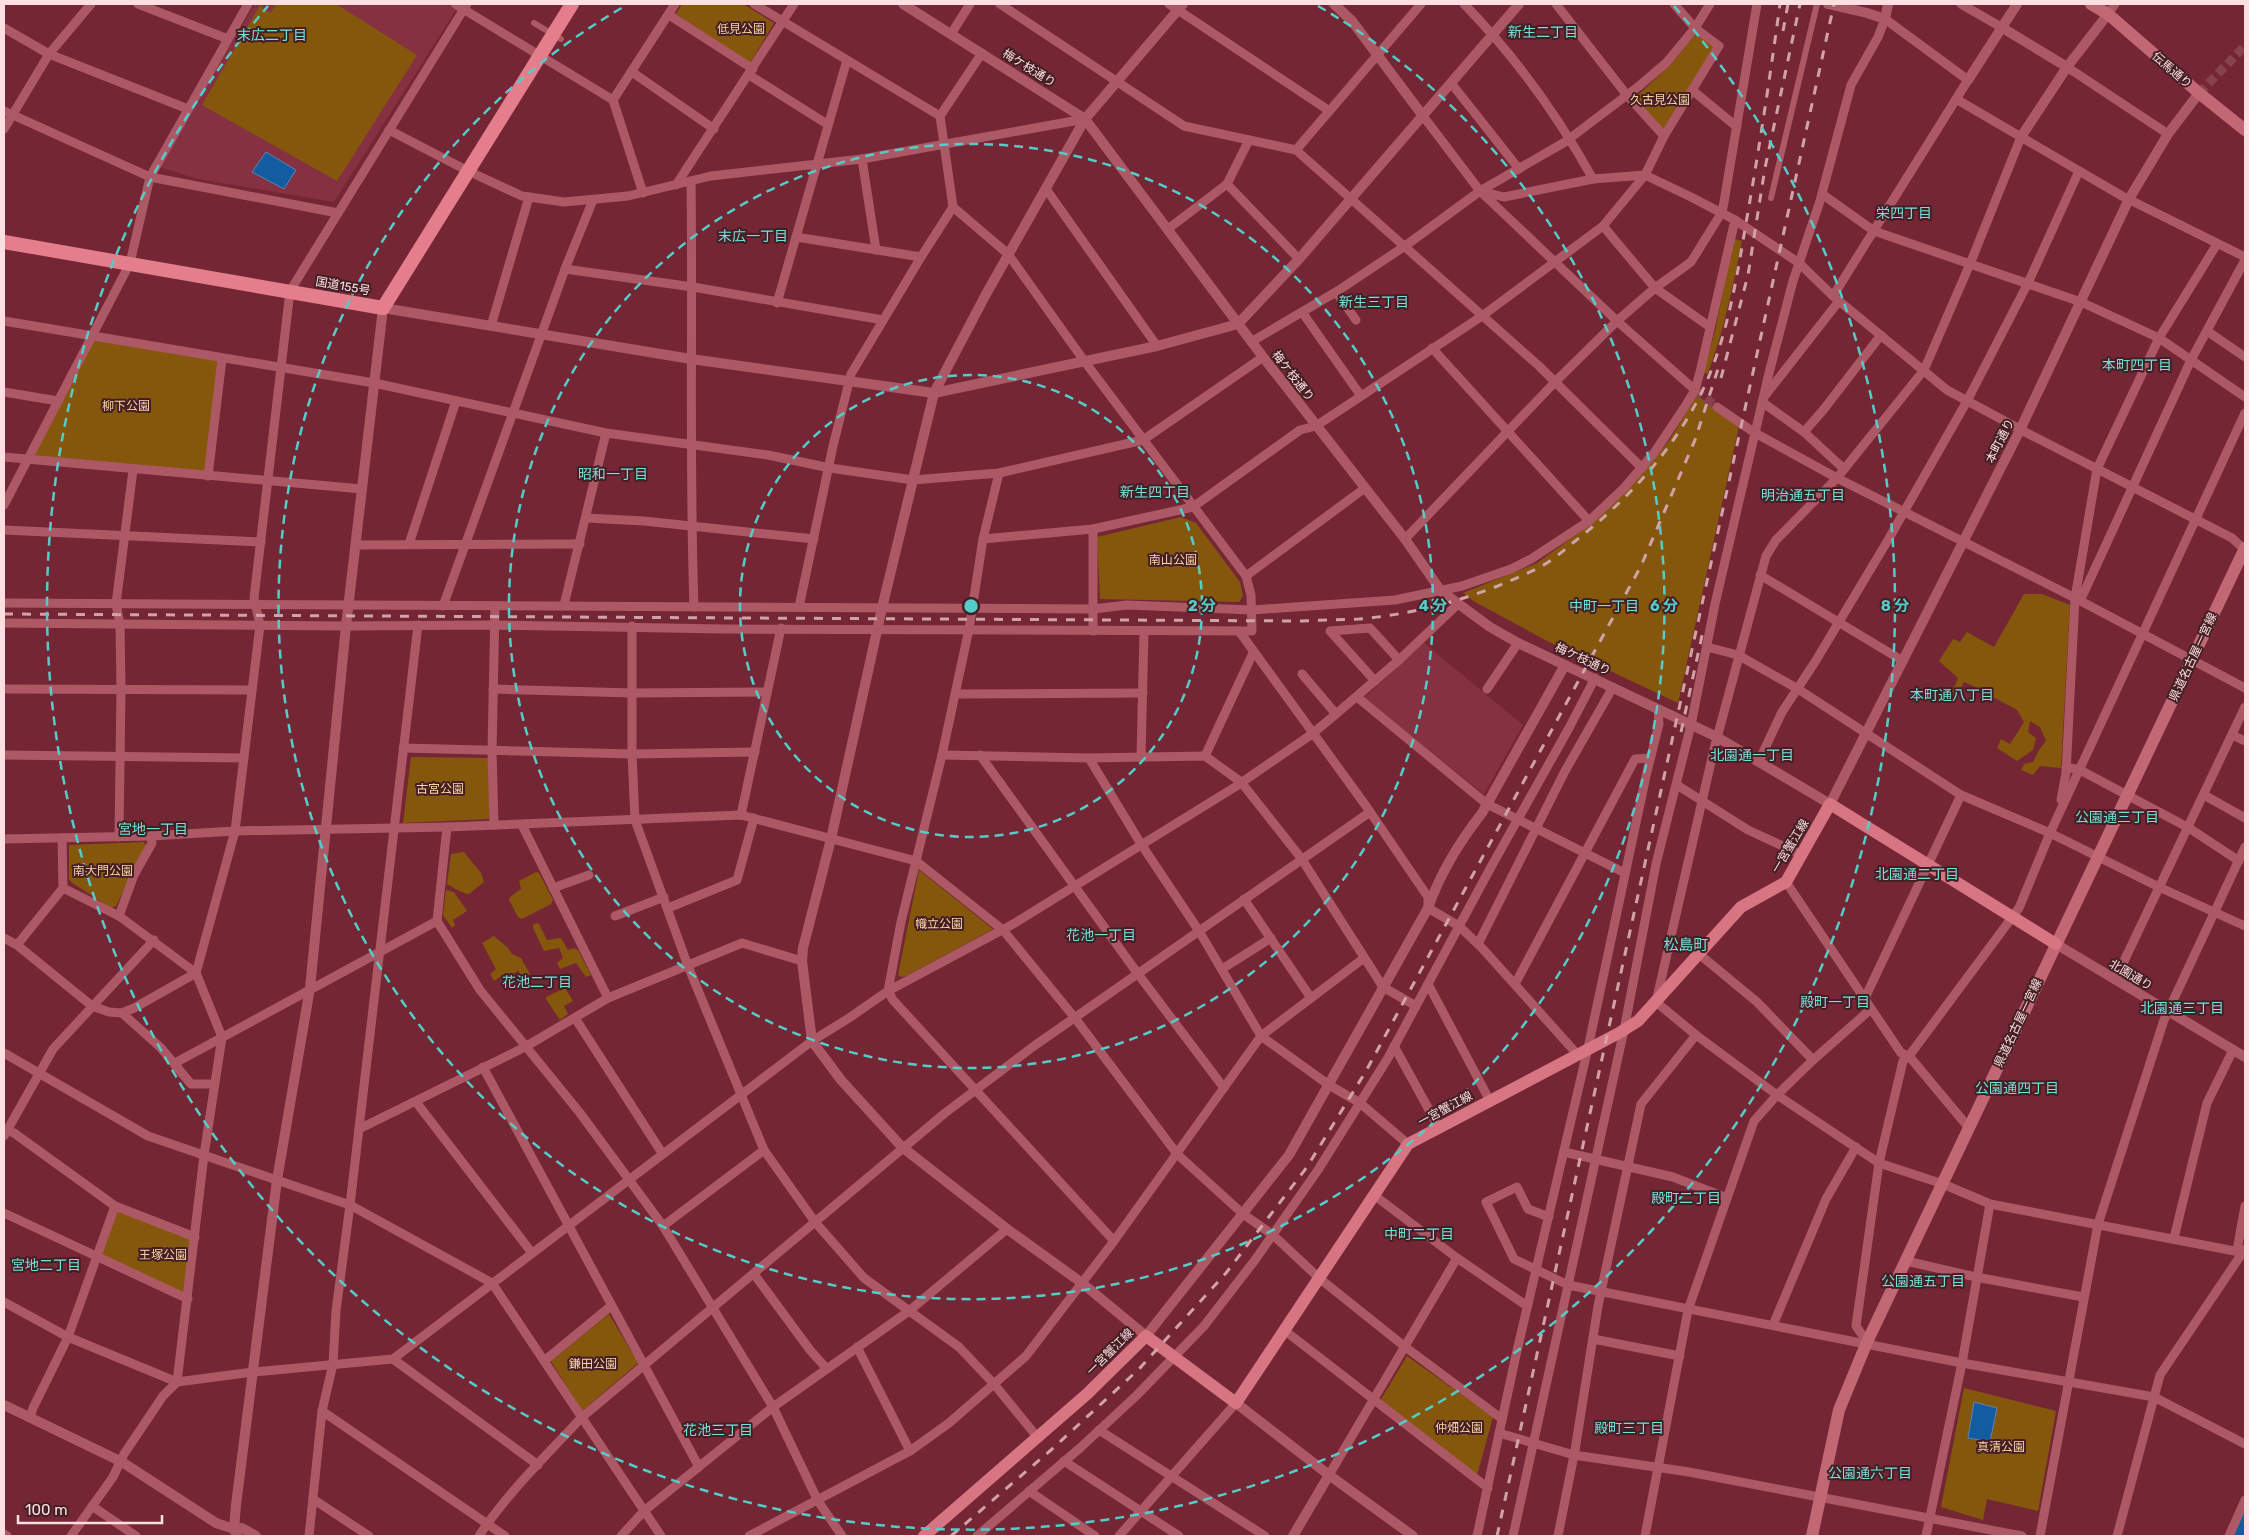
<svg xmlns="http://www.w3.org/2000/svg" width="2249" height="1540" font-family="Rubik,'Noto Sans JP',sans-serif">
  <style>
    .built { fill: #853141 }
    .green { fill: #85570d }
    .water { fill: #145ca0; stroke: #5a83b4 }
    .lines { fill: none; stroke-linecap: round; stroke-linejoin: round }
    .river { stroke: #145ca0; stroke-width: 18 }
    .minor-tunnel { stroke: #88424f; stroke-width: 9; stroke-dasharray: 9 4.5; stroke-linecap: butt }
    .pedestrian { stroke: #ad5965; stroke-width: 6 }
    .minor { stroke: #ad5965; stroke-width: 9 }
    .tertiary { stroke: #ad5965; stroke-width: 10 }
    .secondary { stroke: #c26774; stroke-width: 12 }
    .primary { stroke: #d77582; stroke-width: 12 }
    .trunk { stroke: #e57e8c; stroke-width: 14 }
    .rail { stroke: #d0a3a9; stroke-width: 3; stroke-dasharray: 9 9; stroke-linecap: butt }
    .ring { fill: none; stroke: #53cdc9; stroke-width: 2.5; stroke-dasharray: 9 6 }
    .labels { text-anchor: middle; dominant-baseline: central; stroke-width: 4; stroke-linejoin: round; paint-order: stroke }
    .park-label { font-size: 12px; fill: #fcd4a4; stroke: #431f24 }
    .street-label { font-size: 12px; fill: #fcdfe1; stroke: #431f24 }
    .neighbourhood-label { font-size: 14px; fill: #75e0dc; stroke: #431f24 }
    .quarter-label { font-size: 15px; fill: #75e0dc; stroke: #431f24 }
    .centre { fill: #53cdc9; stroke: #431f24; stroke-width: 2.5 }
    .ring-label { font-size: 15px; text-anchor: middle; font-weight: bold; fill: #53cdc9; stroke: #431f24; stroke-width: 4; stroke-linejoin: round; paint-order: stroke }
  </style>
  <rect width="100%" height="100%" fill="#742635"/>
  <!-- built -->
  <g class="built">
    <path d="M255,4h191l10,6 -122,192 -136,-23 -41,-13z"/>
    <path d="M1424,643l99,82 -39,69 -120,-96z"/>
  </g>
  <!-- green -->
  <g class="green">
    <path d="M276,4h60l81,51 -80,126 -135,-76 58,-100 10,8z"/>
    <path d="M682,4h61l31,19 -24,40 -74,-49z"/>
    <path d="M1697,33l18,13 -52,83 -29,-30 36,-34z"/>
    <path d="M1734,239l8,2c-9,45 -18,89 -34,132l-5,1 12,-43z"/>
    <path d="M91,339l130,22 -14,114 -177,-17z"/>
    <path d="M1697,395l42,31 -61,277 -129,-61 -74,-40 -12,-9 74,-30 61,-44 55,-58 17,-22z"/>
    <path d="M1181,517l15,6 44,59 3,14 -4,6 -139,-3 -3,-62z"/>
    <path d="M2024,594h18l28,11 -9,163 -21,-2 -7,9 -12,-5 3,-6 9,-2 6,-12 7,-9 -6,-14 -10,-6 -2,11 8,6 -3,12 -16,11 -20,-13 4,-9 9,5 14,-22 -7,-12 -22,-12 -5,3 -4,-9 -22,-10 -7,13 -5,-3 6,-14 -19,-17 14,-22 7,3 7,-10 27,15z"/>
    <path d="M411,757l78,1v61l-86,4z"/>
    <path d="M144,842l2,4 -30,60 -5,2 -40,-26 -2,-3v-34z"/>
    <path d="M464,852l17,21 3,9 -15,12c-8,-1 -15,-6 -22,-10l4,-30z"/>
    <path d="M919,870l74,59 -87,47 -5,1 -3,-2z"/>
    <path d="M536,872l3,1 14,27 -2,4 -29,15 -4,-2 -9,-17 1,-3 11,-8 -2,-8z"/>
    <path d="M446,890l8,2 13,19 -14,9 2,5 -3,3 -9,-13z"/>
    <path d="M537,923l2,1 8,16 14,-2 7,12 6,-2 4,2 13,25 -5,2 -10,-14 -16,6 -3,-6 6,-5 -4,-10 -15,3 -11,-23v-3z"/>
    <path d="M494,936l14,12 4,6 9,4 9,16 -7,4 -5,-7 -9,5 -3,-3 -12,8 -4,-7 6,-5 -14,-26z"/>
    <path d="M565,988l8,13 -9,5 4,8 -8,6 -14,-21v-2z"/>
    <path d="M117,1210l76,28 -8,56 -85,-38z"/>
    <path d="M609,1314l29,49 -56,48 -31,-50z"/>
    <path d="M1407,1356l86,61 -17,62 -96,-78z"/>
    <path d="M1964,1388l92,23 -18,100 -51,-12 -4,21 -42,-13z"/>
  </g>
  <!-- water -->
  <g class="water">
    <path d="M266,152l30,18 -12,19 -32,-17z"/>
    <path d="M1974,1402l23,6 -7,34 -22,-4z"/>
  </g>
  <g class="lines">
    <!-- river -->
    <path class="river" d="M2237,1536l8,-18"/>
    <!-- minor-tunnel -->
    <g class="minor-tunnel">
      <path d="M2199,93l46,-47"/>
      <path d="M1695,390l22,17"/>
    </g>
    <!-- pedestrian -->
    <g class="pedestrian">
      <path d="M534,23l27,16"/>
      <path d="M1771,198l46,-194"/>
    </g>
    <!-- minor -->
    <g class="minor">
      <path d="M138,4l90,35"/>
      <path d="M455,4l158,96 30,93"/>
      <path d="M754,4l186,112 13,91 -32,50 -70,117 -18,72 -34,161"/>
      <path d="M1000,4l184,122 112,24 243,216 103,102"/>
      <path d="M1169,4l159,106"/>
      <path d="M1464,4c50,51 94,112 129,175"/>
      <path d="M1556,4l70,90 38,42"/>
      <path d="M1961,4l40,23"/>
      <path d="M2108,14l7,-10"/>
      <path d="M669,15l84,54"/>
      <path d="M4,28l45,26 139,55"/>
      <path d="M951,34l19,-30"/>
      <path d="M2067,67l101,67"/>
      <path d="M632,72l82,57"/>
      <path d="M749,75l78,49"/>
      <path d="M1451,83l68,86"/>
      <path d="M1692,90l45,37"/>
      <path d="M1956,99l166,97 123,61"/>
      <path d="M613,100l62,-96"/>
      <path d="M4,111l146,66 188,36"/>
      <path d="M940,116l42,-63"/>
      <path d="M1423,116l57,75 137,130 78,69"/>
      <path d="M4,129l45,-75 42,-50"/>
      <path d="M389,130l79,41 54,25 42,6 64,-6 83,-20 151,-17 223,-40"/>
      <path d="M2021,137l-51,127 -46,106 -87,108 -61,62 -10,16 -52,193 -58,253 40,33 81,60 102,68 64,21 47,20 255,49"/>
      <path d="M1249,140l-22,44 72,75"/>
      <path d="M1296,150l125,-146"/>
      <path d="M862,159l14,91"/>
      <path d="M691,181c2,142 -2,284 3,426"/>
      <path d="M676,185l118,-181"/>
      <path d="M1046,189l111,157"/>
      <path d="M1480,191l24,6 89,-18 52,-4 46,22 44,23 64,43 34,33 114,94 80,43 205,105 13,12"/>
      <path d="M1822,194l52,37 207,71 78,36 86,59"/>
      <path d="M1603,226l52,62 55,39"/>
      <path d="M1168,229l59,-45"/>
      <path d="M796,237l125,20"/>
      <path d="M565,269l128,18 190,33"/>
      <path d="M1336,292l20,28"/>
      <path d="M777,303l70,-243"/>
      <path d="M1302,312l59,84"/>
      <path d="M4,321l370,62 232,50 162,22 62,13 83,12 86,-7 144,-33 120,-83"/>
      <path d="M491,326l38,-129"/>
      <path d="M2207,331l38,26"/>
      <path d="M1251,342l85,-50 69,-46 75,-55 85,-49 74,-56 27,-23 29,-35 15,-24"/>
      <path d="M1432,348l157,173"/>
      <path d="M4,392l54,9"/>
      <path d="M1764,397l75,-96"/>
      <path d="M1762,402l42,30 40,37"/>
      <path d="M1717,407l38,26 82,45 238,120 170,90"/>
      <path d="M1804,432l20,-23 57,-74"/>
      <path d="M4,457l358,32"/>
      <path d="M999,473l-16,66 -14,90 -27,126 -41,167 -13,69 5,9 221,241"/>
      <path d="M208,476l14,-117"/>
      <path d="M4,505l126,-242 20,-86 98,-173"/>
      <path d="M586,518l58,3 170,18"/>
      <path d="M1093,529v102"/>
      <path d="M4,530l257,12"/>
      <path d="M983,539l110,-10 100,-22 107,-77 16,-4 166,-110 121,-90 42,-51 19,-39 55,-90 -24,-18 -21,-24"/>
      <path d="M1405,539l150,-157 62,-61 38,-33 36,-26 31,-50 2,-10 33,-198"/>
      <path d="M409,544l47,-143"/>
      <path d="M356,545l224,-1"/>
      <path d="M1760,575l143,86"/>
      <path d="M1246,576l119,-88"/>
      <path d="M2080,601l111,-241 54,-100"/>
      <path d="M4,603l1089,6 34,-4 125,5 143,-10 67,-14 49,-17 20,-10 58,-38 35,-33 30,-35 30,-45 11,-18 5,-18 35,-152"/>
      <path d="M564,605l42,-172"/>
      <path d="M443,606l122,-337 28,-69"/>
      <path d="M4,623l342,3 148,-1 229,4 529,2 -1,-36 -5,-19 -161,-214 -77,-108 -55,-47"/>
      <path d="M632,626v128l3,66 53,146 76,184 51,72 49,56 95,69 35,37 44,54"/>
      <path d="M1239,631l127,175 62,91v11l31,18 23,22 95,106"/>
      <path d="M1707,647l31,8 60,34 163,106 89,38 111,55 84,38"/>
      <path d="M1302,674l34,40"/>
      <path d="M1375,681l-45,-50 40,-3 29,32"/>
      <path d="M4,689l248,1"/>
      <path d="M493,689l139,4 135,-1"/>
      <path d="M1487,689l31,-46"/>
      <path d="M955,694l188,-1"/>
      <path d="M1357,697l130,107 138,69"/>
      <path d="M2232,735l13,6"/>
      <path d="M403,748l229,6 123,-2"/>
      <path d="M4,755l240,3"/>
      <path d="M942,755l147,3 116,-2 36,26 60,76 82,129 33,19"/>
      <path d="M980,755l158,219 86,114"/>
      <path d="M1141,756l3,-124"/>
      <path d="M1205,756l48,-103"/>
      <path d="M1089,758l52,86 58,87 62,105 68,49 31,18 48,41"/>
      <path d="M1759,761l23,-49 33,-50 73,-122 79,-139 61,-118 51,-112"/>
      <path d="M2066,767l14,3 109,58 50,33"/>
      <path d="M1677,785l71,45 54,25"/>
      <path d="M2204,795l41,23"/>
      <path d="M2061,800l5,-27 9,-175 22,-129 62,-131 58,-94"/>
      <path d="M741,815l40,-187"/>
      <path d="M494,825l-2,-74 3,-145"/>
      <path d="M522,825l86,173"/>
      <path d="M447,827l-10,94 43,69 100,123 83,113 110,181 45,94 24,35"/>
      <path d="M119,837l2,-147 -1,-66 -4,-20 17,-134"/>
      <path d="M4,839l147,-3 84,-5 212,-4 294,-12 175,46 87,69 72,88 102,136 66,60 30,21 46,43 85,68 98,73"/>
      <path d="M1786,882l115,171 8,3 60,72"/>
      <path d="M553,888l36,-13"/>
      <path d="M1244,899l67,99"/>
      <path d="M668,908l69,-28 17,-62"/>
      <path d="M119,916l15,-41 18,-32 -1,-7"/>
      <path d="M615,916l49,-19"/>
      <path d="M4,938l13,7 75,61 17,6 13,1 12,-5 62,-35 -77,-57 -56,-28"/>
      <path d="M1478,944l87,-173 48,-84"/>
      <path d="M17,945l46,-57 -1,-50"/>
      <path d="M1699,954l58,48 56,58"/>
      <path d="M1222,969l49,-31"/>
      <path d="M2115,980l130,-273"/>
      <path d="M1428,984l62,117"/>
      <path d="M1515,984l120,-225 15,-1"/>
      <path d="M1864,1000l97,-205"/>
      <path d="M122,1013l39,35 30,36h23"/>
      <path d="M575,1018l87,135"/>
      <path d="M1394,1046l45,82"/>
      <path d="M4,1053l144,83 202,69 142,78 169,253"/>
      <path d="M175,1063l262,-142"/>
      <path d="M483,1067l216,400"/>
      <path d="M416,1102l116,151"/>
      <path d="M4,1129l10,4 101,73 80,31"/>
      <path d="M359,1129l166,-82 83,-49 134,-55 60,18"/>
      <path d="M4,1136l49,-87 101,-109"/>
      <path d="M1564,1152l109,25 54,21"/>
      <path d="M1374,1195l83,63 70,48"/>
      <path d="M4,1213l184,86"/>
      <path d="M1549,1217l-21,-8 -11,-22 -31,15 28,57 54,26 394,78 192,34 91,47"/>
      <path d="M663,1226l101,-76"/>
      <path d="M2174,1238l33,-135 26,-53"/>
      <path d="M2237,1250l8,-44"/>
      <path d="M1906,1261l70,16 107,20"/>
      <path d="M754,1274l56,76 17,19"/>
      <path d="M4,1302l64,35 109,45 27,-227 18,-118 -26,-64 39,-142 25,-206 -6,-27 36,-307 177,-287"/>
      <path d="M1773,1325l53,-126 30,-52"/>
      <path d="M1284,1330l204,158"/>
      <path d="M1593,1339l87,17"/>
      <path d="M1867,1342l-11,-16 23,-163 24,-102 6,-5 110,-148 31,-75 195,-420"/>
      <path d="M857,1347l53,104"/>
      <path d="M393,1359l145,106"/>
      <path d="M544,1361l67,-55"/>
      <path d="M322,1411l183,125"/>
      <path d="M30,1418l3,-10 35,-71 47,-131"/>
      <path d="M1099,1430l166,106"/>
      <path d="M1499,1433l75,22 115,17 333,64"/>
      <path d="M1064,1461l115,75"/>
      <path d="M1329,1475l128,-217"/>
      <path d="M1029,1491l66,45"/>
      <path d="M313,1499l56,37"/>
      <path d="M92,1506l44,30"/>
      <path d="M4,1534l3,2"/>
      <path d="M71,1536l42,-59 11,-23 39,-58 14,-14 76,-10 140,-13 419,-318 37,-23 39,-27 127,-68 220,-136 77,-53 24,-20 63,-54 59,-56"/>
      <path d="M309,1536l13,-125 11,-47 3,-53 14,-106 68,-580"/>
      <path d="M479,1536c28,-43 68,-81 102,-118l364,-305 89,-67 336,-234"/>
      <path d="M621,1536l23,-25 129,-104 136,-96 98,-82"/>
      <path d="M749,1536l161,-85 39,-28 77,-67 88,-115 147,-205 103,-78"/>
      <path d="M977,1536l103,-88 56,-52 68,-70 51,-66 63,-90 70,-112 103,-191 78,-139 26,-50"/>
      <path d="M1119,1536l117,-133"/>
      <path d="M1477,1536l39,-181 72,-307 58,-272 13,-52 -1,-15"/>
      <path d="M1513,1536l111,-506 32,-166 35,-139 24,-121 54,-231 24,-92 27,-80 31,-116 27,-48 7,-18 83,61 -135,216"/>
      <path d="M1558,1536l17,-86 23,-144 43,-202 55,-69"/>
      <path d="M1645,1536l43,-226 66,-189 23,-26 36,-35 58,-51"/>
      <path d="M1926,1536l36,-173 28,-159"/>
      <path d="M2040,1536l58,-312 66,-204 81,-173"/>
      <path d="M2117,1536l43,-161 85,-126"/>
      <path d="M2229,1536l16,-36"/>
    </g>
    <!-- tertiary -->
    <g class="tertiary">
      <path d="M903,4l182,115 178,238 142,182 36,52 49,36 28,16 199,94 113,67 190,-374 109,-231 39,-65 31,-41"/>
      <path d="M1183,4l-98,115 -100,177 -51,97 -52,215 -51,231 -28,109 -1,13 10,80 29,39 61,67 105,82 75,54 64,53 143,-181 139,-247c12,-34 32,-67 54,-95l83,-148"/>
      <path d="M1334,4l18,17 71,95"/>
      <path d="M1828,4l39,9 18,6 3,-15"/>
      <path d="M2001,27l66,40"/>
      <path d="M1968,80l49,-76"/>
      <path d="M2021,137l46,-70 41,-53"/>
      <path d="M2056,944l189,113"/>
      <path d="M1236,1403l93,72 84,61"/>
      <path d="M4,1405l118,57 94,61 18,6 8,-1 14,8"/>
      <path d="M237,1536l-3,-7 2,-24 41,-325 33,-192 36,-362 37,-318 308,51 243,34 223,-47 81,-22 61,-65 220,-255"/>
      <path d="M1293,1536l36,-61"/>
    </g>
    <!-- secondary -->
    <g class="secondary">
      <path d="M2091,4l17,10 91,79 46,37"/>
      <path d="M1812,1536l27,-126 28,-68 378,-794"/>
    </g>
    <!-- primary -->
    <path class="primary" d="M924,1536l163,-142 59,-58 90,67 172,-259 211,-111 19,-12 103,-114 45,-25 44,-78 226,140"/>
    <!-- trunk -->
    <path class="trunk" d="M4,242l379,66 189,-304"/>
    <!-- rail -->
    <g class="rail">
      <path d="M1783,31l5,-27"/>
      <path d="M1721,378l27,-103 17,-107 35,-164"/>
      <path d="M4,614l1298,7c19,-1 38,-1 57,-2 60,-5 122,-23 175,-49 14,-6 28,-18 40,-28 55,-43 103,-95 132,-159 22,-50 31,-106 40,-160 13,-73 24,-146 34,-219"/>
      <path d="M1681,732l22,-101"/>
      <path d="M951,1536l100,-86 88,-81 87,-96 81,-106 59,-96 275,-505 54,-126 23,-71"/>
      <path d="M1497,1536l337,-1532"/>
    </g>
  </g>
  <!-- distance rings -->
  <g class="ring">
    <circle cx="971" cy="606" r="231"/>
    <circle cx="971" cy="606" r="462"/>
    <path d="M1318 6A693 693 0 1 1 625 6"/>
    <path d="M1674 6A924 924 0 1 1 268 6"/>
  </g>
  <g class="labels">
    <!-- park labels -->
    <g class="park-label">
      <text x="741" y="29">低見公園</text>
      <text x="1660" y="100">久古見公園</text>
      <text x="126" y="406">柳下公園</text>
      <text x="1173" y="560">南山公園</text>
      <text x="440" y="789">古宮公園</text>
      <text x="103" y="871">南大門公園</text>
      <text x="939" y="924">幟立公園</text>
      <text x="163" y="1255">王塚公園</text>
      <text x="593" y="1364">鎌田公園</text>
      <text x="1459" y="1428">仲畑公園</text>
      <text x="2001" y="1447">真清公園</text>
    </g>
    <!-- street labels -->
    <g class="street-label">
      <text transform="translate(1029 68) rotate(32)">梅ケ枝通り</text>
      <text transform="translate(2172 70) rotate(41)">伝馬通り</text>
      <text transform="translate(343 286) rotate(10)">国道155号</text>
      <text transform="translate(1293 376) rotate(52)">梅ケ枝通り</text>
      <text transform="translate(2000 441) rotate(-63)">本町通り</text>
      <text transform="translate(2193 657) rotate(-65)">県道名古屋一宮線</text>
      <text transform="translate(1583 659) rotate(25)">梅ケ枝通り</text>
      <text transform="translate(1790 846) rotate(-59)">一宮蟹江線</text>
      <text transform="translate(2131 975) rotate(31)">北園通り</text>
      <text transform="translate(2018 1023) rotate(-65)">県道名古屋一宮線</text>
      <text transform="translate(1445 1109) rotate(-28)">一宮蟹江線</text>
      <text transform="translate(1110 1352) rotate(-45)">一宮蟹江線</text>
    </g>
    <!-- neighbourhood labels -->
    <g class="neighbourhood-label">
      <text x="1543" y="32">新生二丁目</text>
      <text x="272" y="35">末広二丁目</text>
      <text x="1904" y="213">栄四丁目</text>
      <text x="753" y="236">末広一丁目</text>
      <text x="1374" y="302">新生三丁目</text>
      <text x="2137" y="365">本町四丁目</text>
      <text x="613" y="474">昭和一丁目</text>
      <text x="1155" y="492">新生四丁目</text>
      <text x="1803" y="495">明治通五丁目</text>
      <text x="1604" y="606">中町一丁目</text>
      <text x="1952" y="695">本町通八丁目</text>
      <text x="1752" y="755">北園通一丁目</text>
      <text x="2117" y="817">公園通三丁目</text>
      <text x="153" y="829">宮地一丁目</text>
      <text x="1917" y="874">北園通二丁目</text>
      <text x="1101" y="935">花池一丁目</text>
      <text x="537" y="982">花池二丁目</text>
      <text x="1835" y="1002">殿町一丁目</text>
      <text x="2182" y="1008">北園通三丁目</text>
      <text x="2017" y="1088">公園通四丁目</text>
      <text x="1686" y="1198">殿町二丁目</text>
      <text x="1419" y="1234">中町二丁目</text>
      <text x="46" y="1265">宮地二丁目</text>
      <text x="1923" y="1281">公園通五丁目</text>
      <text x="1629" y="1428">殿町三丁目</text>
      <text x="718" y="1430">花池三丁目</text>
      <text x="1870" y="1473">公園通六丁目</text>
    </g>
    <!-- quarter labels -->
    <g class="quarter-label">
      <text x="1686" y="945">松島町</text>
    </g>
  </g>
  <circle cx="971" cy="606" r="8" class="centre"/>
  <g class="ring-label">
    <text x="1202" y="611">2 分</text>
    <text x="1433" y="611">4 分</text>
    <text x="1664" y="611">6 分</text>
    <text x="1895" y="611">8 分</text>
  </g>
  <!-- border -->
  <rect width="2249" height="1540" fill="none" stroke="#fcdfe1" stroke-width="10"/>
  <!-- scale -->
  <path d="M18 1515v8h144v-8" fill="none" stroke="#fcdfe1" stroke-width="2.5"/>
  <text x="25" y="1515" font-size="15" fill="#fcdfe1" stroke="#431f24" stroke-width="4" paint-order="stroke">100 m</text>
</svg>
